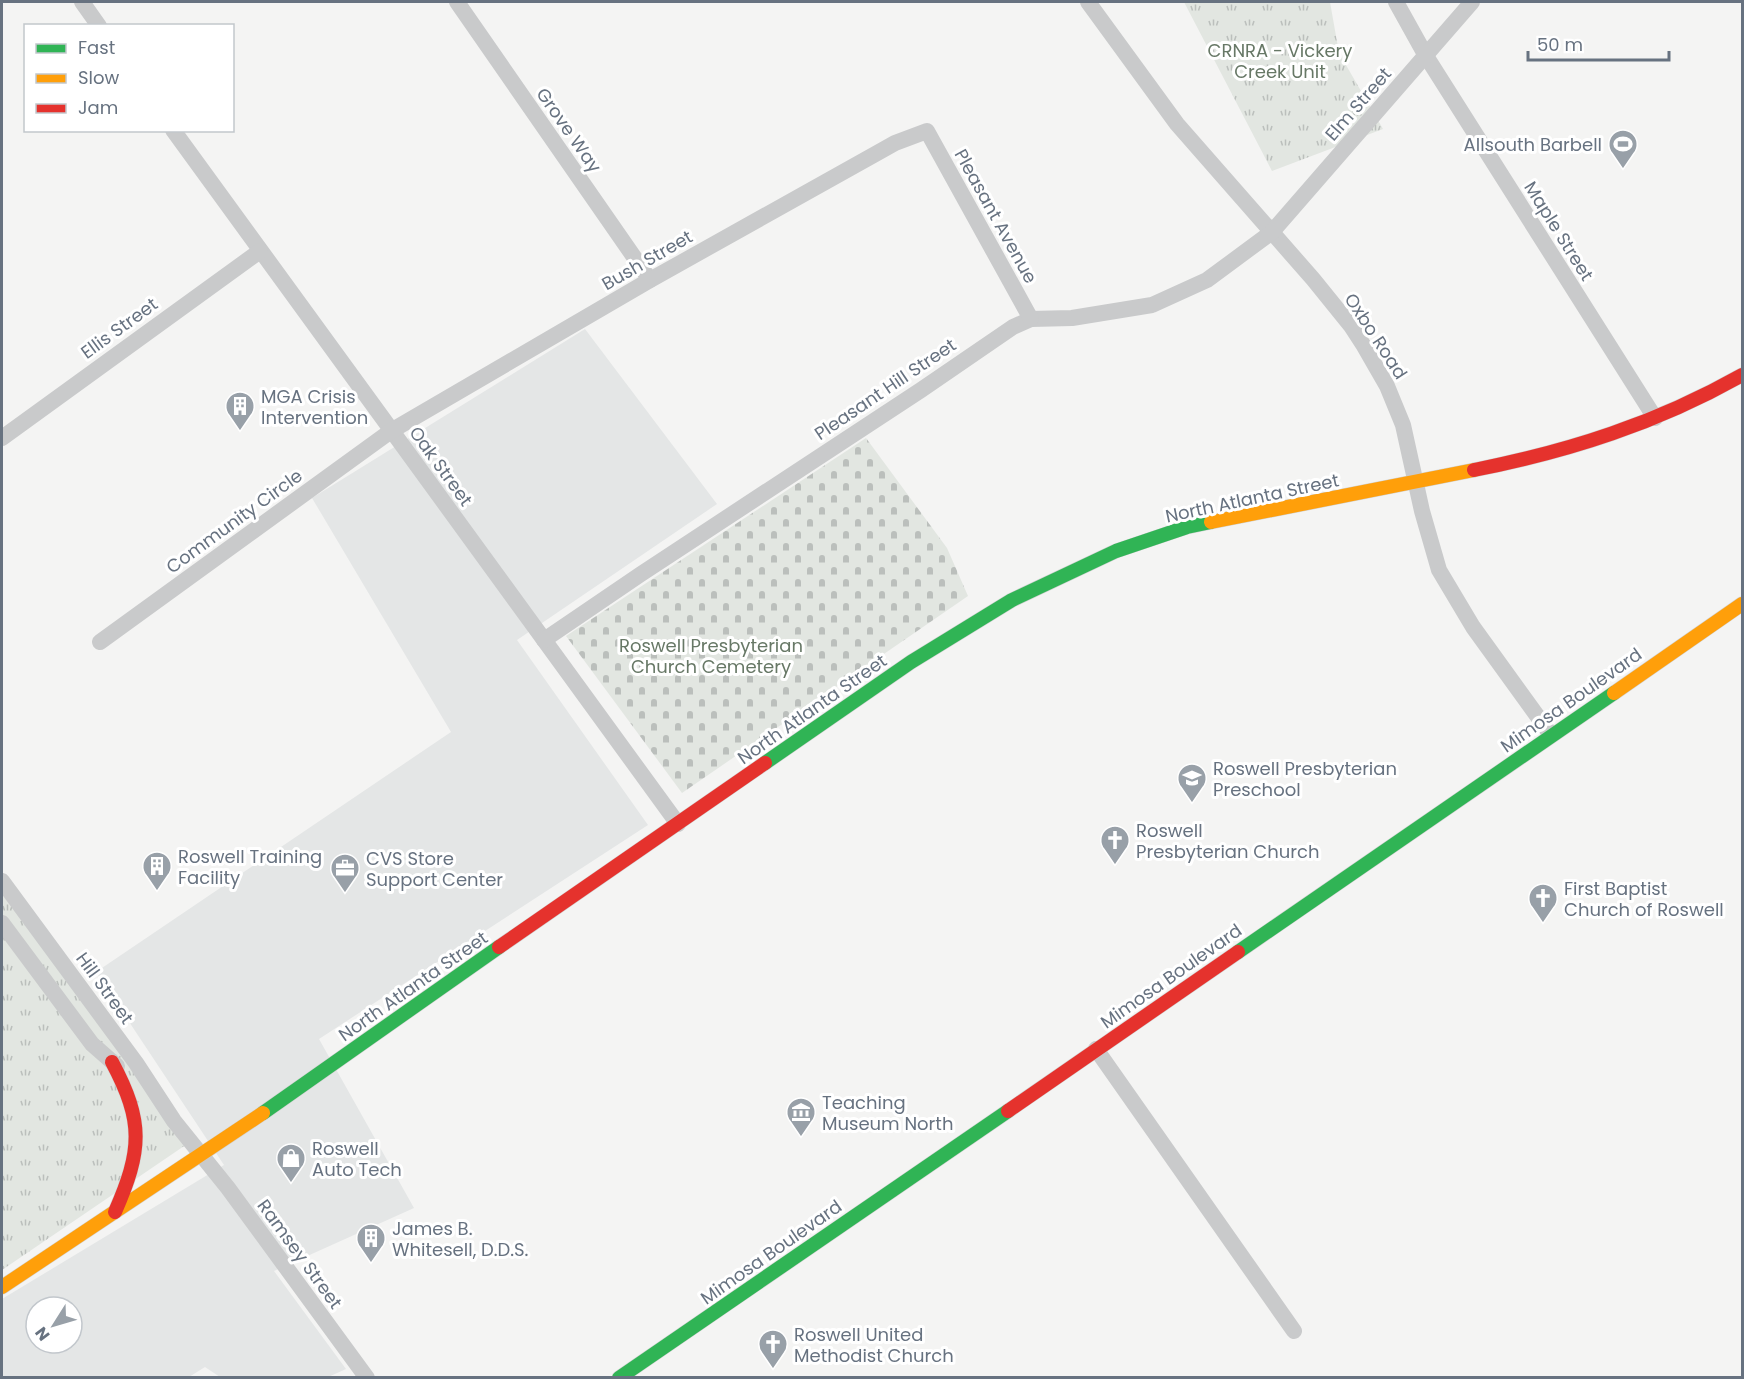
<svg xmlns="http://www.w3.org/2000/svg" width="1744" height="1379" font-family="Poppins,sans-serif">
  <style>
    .built { fill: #e4e6e6; fill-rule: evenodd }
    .grass { fill: url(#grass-tufts) }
    .cemetery { fill: url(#cemetery-stones) }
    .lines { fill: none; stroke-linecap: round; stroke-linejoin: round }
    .fast-casing { stroke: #d1d2d2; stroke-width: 15 }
    .slow-casing { stroke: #d1d2d2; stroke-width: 15 }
    .jam-casing { stroke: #d1d2d2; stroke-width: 15 }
    .street { stroke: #c9cacb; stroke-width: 16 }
    .fast { stroke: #30b455; stroke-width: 14 }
    .slow { stroke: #ff9f0a; stroke-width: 14 }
    .jam { stroke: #e5322d; stroke-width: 14 }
    .labels { text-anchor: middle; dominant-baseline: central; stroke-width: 6; stroke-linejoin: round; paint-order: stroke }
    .park-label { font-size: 18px; fill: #677866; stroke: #fff }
    .street-label { font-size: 18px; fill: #677280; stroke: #fff }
    .poi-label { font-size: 18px; fill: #677280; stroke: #fff; text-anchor: start }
  </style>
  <defs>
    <pattern id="grass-tufts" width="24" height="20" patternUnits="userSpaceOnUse" patternTransform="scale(1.5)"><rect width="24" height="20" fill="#e2e6e1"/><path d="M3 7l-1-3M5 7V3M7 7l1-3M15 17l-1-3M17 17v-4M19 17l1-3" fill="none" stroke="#bbbfbc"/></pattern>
    <pattern id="cemetery-stones" width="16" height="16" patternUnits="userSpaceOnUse" patternTransform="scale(1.5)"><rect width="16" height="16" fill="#e2e6e1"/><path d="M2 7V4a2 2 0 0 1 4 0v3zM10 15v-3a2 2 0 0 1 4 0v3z" fill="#bbbfbc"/></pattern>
  </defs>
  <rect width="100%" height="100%" fill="#f4f4f3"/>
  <!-- built -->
  <path class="built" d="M585,329l132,175 -200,136 131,185 -329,214 95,169 -140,63 72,98 -20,9 -106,-1 -15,-10 -16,10 -187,1v-79l222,-134 -128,-193 355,-240 -139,-234zM36,1307h36v36h-36z"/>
  <!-- grass -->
  <g class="grass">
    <path d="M1184,2h146l9,51 44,76 -111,42z"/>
    <path d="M2,894l188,248 -188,128z"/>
  </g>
  <!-- cemetery -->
  <path class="cemetery" d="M866,438l81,110 21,48 -286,197 -116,-157z"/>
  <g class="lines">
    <!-- fast casing -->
    <g class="fast-casing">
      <g id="fast">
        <path d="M765,763l146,-101 101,-62 104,-49 71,-24 24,-5"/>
        <path d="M1238,952l376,-259"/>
        <path d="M263,1113l236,-166"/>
        <path d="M619,1378l389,-267"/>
      </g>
    </g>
    <!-- slow casing -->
    <g class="slow-casing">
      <g id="slow">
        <path d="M1211,522l263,-52"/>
        <path d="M1614,693l128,-89"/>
        <path d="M2,1287l261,-174"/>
      </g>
    </g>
    <!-- jam casing -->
    <g class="jam-casing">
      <g id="jam">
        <path d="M1474,470c96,-19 183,-47 268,-95"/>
        <path d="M499,947l266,-184"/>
        <path d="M112,1062c32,60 30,88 3,150"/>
        <path d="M1008,1111l230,-159"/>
      </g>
    </g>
    <!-- street -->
    <g class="street">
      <path d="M82,2l17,24"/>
      <path d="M457,2l193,278"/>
      <path d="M1088,2l89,122 136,155 38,47 13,20 23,40 16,39 19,86 17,59 34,57 78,108"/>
      <path d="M1396,2l30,54 229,362"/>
      <path d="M173,130l505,694"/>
      <path d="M2,438l258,-187"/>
      <path d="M544,640l97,-66 280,-184 92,-63 18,-8 41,-1 80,-13 55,-25 65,-48 200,-230"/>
      <path d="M100,642l291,-211 259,-151 229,-128 16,-9 32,-12 104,188"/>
      <path d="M2,881l134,182 38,58 54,67 139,190"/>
      <path d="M2,923l90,121 25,22"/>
      <path d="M1096,1049l198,282"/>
    </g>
    <!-- fast -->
    <use href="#fast" class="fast"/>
    <!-- slow -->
    <use href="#slow" class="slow"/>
    <!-- jam -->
    <use href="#jam" class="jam"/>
  </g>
  <!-- icons -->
  <defs>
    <g id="stadium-pin" transform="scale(1.5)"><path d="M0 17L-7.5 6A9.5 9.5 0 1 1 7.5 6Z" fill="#98a0a8" stroke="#fff"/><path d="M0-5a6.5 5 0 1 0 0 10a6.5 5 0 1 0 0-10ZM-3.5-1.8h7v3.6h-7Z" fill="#fff"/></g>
    <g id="building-pin" transform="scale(1.5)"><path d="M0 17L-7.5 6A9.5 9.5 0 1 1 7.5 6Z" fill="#98a0a8" stroke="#fff"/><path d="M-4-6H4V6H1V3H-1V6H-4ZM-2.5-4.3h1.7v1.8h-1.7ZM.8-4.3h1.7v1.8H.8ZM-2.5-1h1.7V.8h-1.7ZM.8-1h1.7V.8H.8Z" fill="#fff"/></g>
    <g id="school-pin" transform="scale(1.5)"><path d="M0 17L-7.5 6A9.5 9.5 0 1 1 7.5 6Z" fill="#98a0a8" stroke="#fff"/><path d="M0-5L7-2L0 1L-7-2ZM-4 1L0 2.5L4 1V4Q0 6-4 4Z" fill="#fff"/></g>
    <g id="church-pin" transform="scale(1.5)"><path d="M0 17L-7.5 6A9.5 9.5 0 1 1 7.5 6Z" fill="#98a0a8" stroke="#fff"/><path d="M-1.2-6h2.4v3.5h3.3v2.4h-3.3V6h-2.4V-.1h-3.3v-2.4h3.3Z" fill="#fff"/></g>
    <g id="office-pin" transform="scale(1.5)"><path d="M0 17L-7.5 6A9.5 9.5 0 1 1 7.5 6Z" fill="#98a0a8" stroke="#fff"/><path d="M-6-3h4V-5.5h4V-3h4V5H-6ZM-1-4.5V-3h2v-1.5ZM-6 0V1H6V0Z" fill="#fff"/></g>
    <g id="museum-pin" transform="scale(1.5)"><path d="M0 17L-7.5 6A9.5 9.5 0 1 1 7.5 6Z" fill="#98a0a8" stroke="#fff"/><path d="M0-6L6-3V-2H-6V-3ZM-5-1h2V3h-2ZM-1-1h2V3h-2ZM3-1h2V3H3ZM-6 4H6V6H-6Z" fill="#fff"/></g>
    <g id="shop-pin" transform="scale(1.5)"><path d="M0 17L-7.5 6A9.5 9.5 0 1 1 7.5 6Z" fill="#98a0a8" stroke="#fff"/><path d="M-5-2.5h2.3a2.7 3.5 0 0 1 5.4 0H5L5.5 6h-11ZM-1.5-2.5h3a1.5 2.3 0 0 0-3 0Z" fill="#fff"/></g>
  </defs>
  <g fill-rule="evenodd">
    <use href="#stadium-pin" x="1623" y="144"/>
    <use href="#building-pin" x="240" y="406"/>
    <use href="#school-pin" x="1192" y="778"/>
    <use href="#church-pin" x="1115" y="840"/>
    <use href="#building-pin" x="157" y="866"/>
    <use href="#office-pin" x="345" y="868"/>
    <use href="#church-pin" x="1543" y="898"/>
    <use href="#museum-pin" x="801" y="1112"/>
    <use href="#shop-pin" x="291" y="1158"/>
    <use href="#building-pin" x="371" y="1238"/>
    <use href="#church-pin" x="773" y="1344"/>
  </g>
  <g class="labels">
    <!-- park labels -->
    <g class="park-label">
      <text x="1280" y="50">CRNRA - Vickery<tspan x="1280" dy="21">Creek Unit</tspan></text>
      <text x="711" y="645">Roswell Presbyterian<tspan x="711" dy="21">Church Cemetery</tspan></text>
    </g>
    <!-- street labels -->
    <g class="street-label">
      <text transform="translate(1358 104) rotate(-49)">Elm Street</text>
      <text transform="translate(569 130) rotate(55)">Grove Way</text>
      <text transform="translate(996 216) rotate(61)">Pleasant Avenue</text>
      <text transform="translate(1559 231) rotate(58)">Maple Street</text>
      <text transform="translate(647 260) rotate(-30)">Bush Street</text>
      <text transform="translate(119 328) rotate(-36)">Ellis Street</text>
      <text transform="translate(1376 336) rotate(57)">Oxbo Road</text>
      <text transform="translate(885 389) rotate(-34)">Pleasant Hill Street</text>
      <text transform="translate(441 466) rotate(54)">Oak Street</text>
      <text transform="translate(1252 498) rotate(-12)">North Atlanta Street</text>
      <text transform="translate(234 521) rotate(-36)">Community Circle</text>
      <text transform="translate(1571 700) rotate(-35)">Mimosa Boulevard</text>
      <text transform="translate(812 709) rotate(-35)">North Atlanta Street</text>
      <text transform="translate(1171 976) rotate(-35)">Mimosa Boulevard</text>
      <text transform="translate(413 986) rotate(-35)">North Atlanta Street</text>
      <text transform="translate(105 988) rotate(54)">Hill Street</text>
      <text transform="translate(771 1252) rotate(-35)">Mimosa Boulevard</text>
      <text transform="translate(300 1254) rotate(54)">Ramsey Street</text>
    </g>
    <!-- poi labels -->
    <g class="poi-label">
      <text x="1602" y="144" text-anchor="end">Allsouth Barbell</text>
      <text x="261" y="396">MGA Crisis<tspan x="261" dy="21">Intervention</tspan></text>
      <text x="1213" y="768">Roswell Presbyterian<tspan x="1213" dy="21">Preschool</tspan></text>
      <text x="1136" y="830">Roswell<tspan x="1136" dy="21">Presbyterian Church</tspan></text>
      <text x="178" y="856">Roswell Training<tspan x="178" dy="21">Facility</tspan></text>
      <text x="366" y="858">CVS Store<tspan x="366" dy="21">Support Center</tspan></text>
      <text x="1564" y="888">First Baptist<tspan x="1564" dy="21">Church of Roswell</tspan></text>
      <text x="822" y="1102">Teaching<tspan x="822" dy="21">Museum North</tspan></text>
      <text x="312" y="1148">Roswell<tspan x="312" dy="21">Auto Tech</tspan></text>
      <text x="392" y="1228">James B.<tspan x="392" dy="21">Whitesell, D.D.S.</tspan></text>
      <text x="794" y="1334">Roswell United<tspan x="794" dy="21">Methodist Church</tspan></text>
    </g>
  </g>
  <!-- border -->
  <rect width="1744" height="1379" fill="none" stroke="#677280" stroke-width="6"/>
  <!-- legend -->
  <rect x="24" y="24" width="210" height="108" fill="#ffffff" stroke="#c2c7cc" stroke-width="1.5"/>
  <rect x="36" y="44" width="30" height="9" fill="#30b455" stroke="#c2c7cc" stroke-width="1.5"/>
  <text x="78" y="54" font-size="18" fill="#677280">Fast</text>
  <rect x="36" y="74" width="30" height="9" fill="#ff9f0a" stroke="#c2c7cc" stroke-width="1.5"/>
  <text x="78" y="84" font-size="18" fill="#677280">Slow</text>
  <rect x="36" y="104" width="30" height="9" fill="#e5322d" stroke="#c2c7cc" stroke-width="1.5"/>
  <text x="78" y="114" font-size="18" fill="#677280">Jam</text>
  <!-- north arrow -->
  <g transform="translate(54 1325) rotate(233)"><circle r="28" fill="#ffffff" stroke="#c2c7cc" stroke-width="1.5"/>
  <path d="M0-4.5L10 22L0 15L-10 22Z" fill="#98a0a8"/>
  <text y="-9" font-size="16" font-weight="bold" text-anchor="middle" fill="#677280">N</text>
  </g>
  <!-- scale -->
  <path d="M1528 51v9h141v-9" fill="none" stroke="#677280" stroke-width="3"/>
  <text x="1537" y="51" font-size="18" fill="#677280" stroke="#ffffff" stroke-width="4.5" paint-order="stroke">50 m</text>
</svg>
